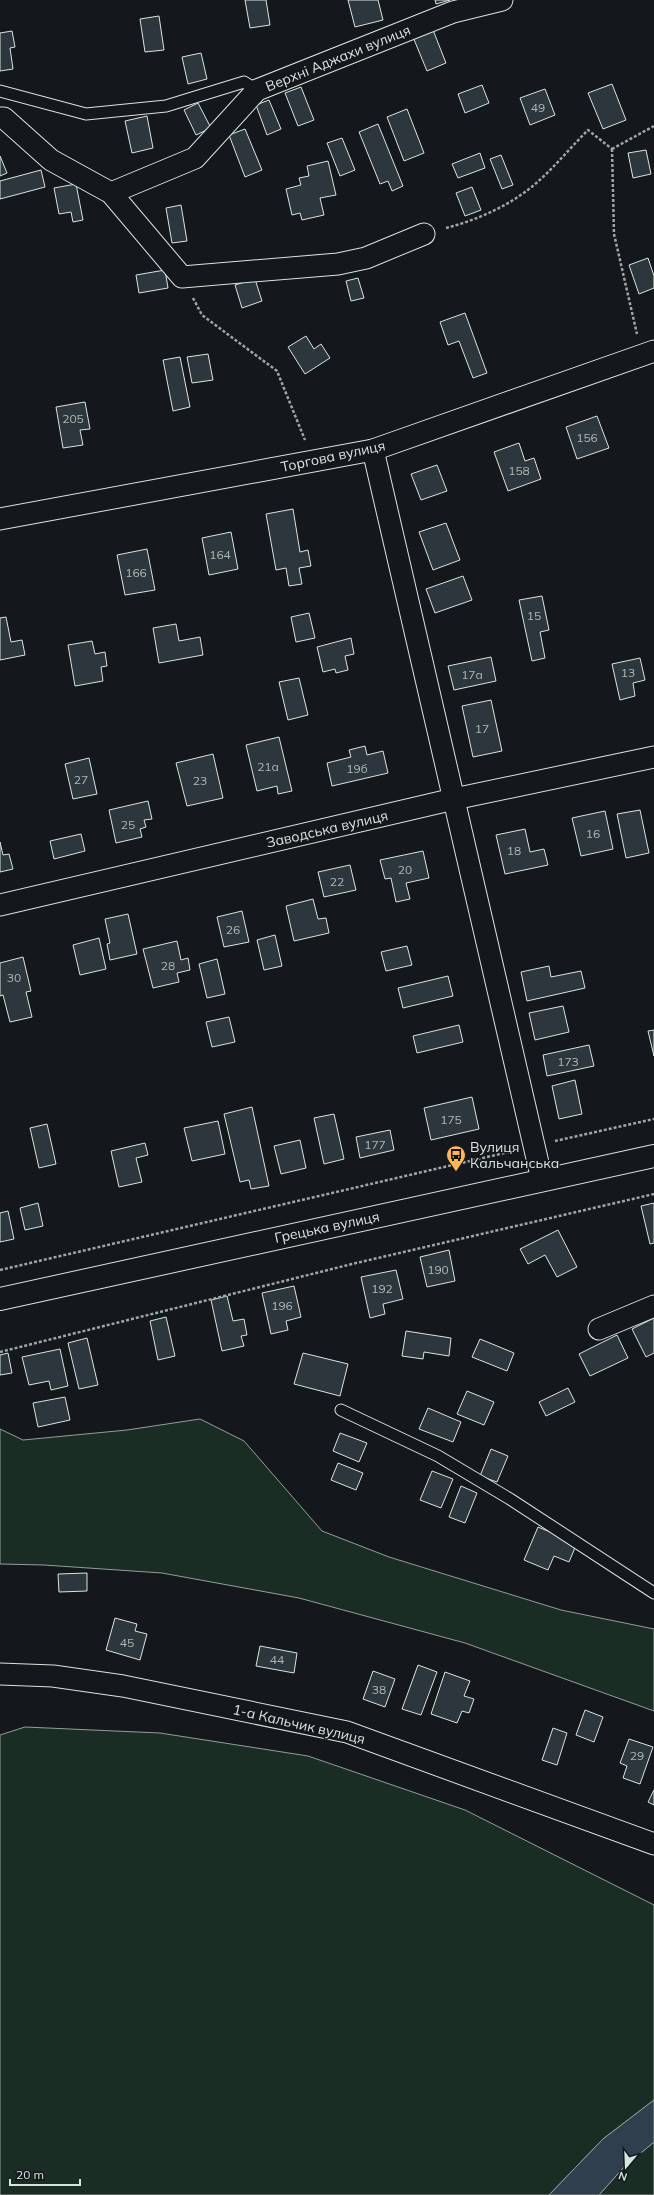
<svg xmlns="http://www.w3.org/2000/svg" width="654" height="2195" font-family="Mulish,sans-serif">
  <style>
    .green { fill: #1a2d24; stroke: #939e99 }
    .water { fill: #2f3f4d; stroke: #939e99 }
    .building { fill: #2c363c; stroke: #d8e6dc }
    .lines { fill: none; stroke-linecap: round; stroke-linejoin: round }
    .lane-casing { stroke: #d8e6dc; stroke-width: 13 }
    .street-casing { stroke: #d8e6dc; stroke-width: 23 }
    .secondary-casing { stroke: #d8e6dc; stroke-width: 24 }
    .path { stroke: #9da8a2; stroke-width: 2.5; stroke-dasharray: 3 2; stroke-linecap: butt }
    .lane { stroke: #14181c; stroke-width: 11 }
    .street { stroke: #14181c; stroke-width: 21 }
    .secondary { stroke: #14181c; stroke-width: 22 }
    .labels { text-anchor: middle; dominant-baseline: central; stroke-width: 3; stroke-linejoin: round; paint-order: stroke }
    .number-label { font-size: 12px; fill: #adbab4 }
    .street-label { font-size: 14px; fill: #d8e6dc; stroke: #14181c }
    .poi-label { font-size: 14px; fill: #d8e6dc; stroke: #14181c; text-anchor: start }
  </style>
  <rect width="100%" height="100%" fill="#14181c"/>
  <!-- green -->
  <g class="green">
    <path d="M200,1419l44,22 78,90 67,26 172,53 93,19v82l-189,-68 -166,-45 -137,-25 -118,-8 -44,-1v-135l23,11 104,-10z"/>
    <path d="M25,1727l135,6 148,23 157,54 189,95v195l-51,39 -54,56h-549v-460z"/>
    <path d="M654,2142v53h-55l25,-28z"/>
  </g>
  <!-- water -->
  <path class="water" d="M654,2100v42l-30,25 -25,28h-50l54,-56z"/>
  <!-- building -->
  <g class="building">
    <path d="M245,0h21l4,25 -20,3z"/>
    <path d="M348,0h30l5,20 -28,7z"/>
    <path d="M435,0h15l-14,4z"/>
    <path d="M159,16l5,34 -19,2 -5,-33z"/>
    <path d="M433,30l13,33 -19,8 -14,-34z"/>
    <path d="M12,31l3,16 -5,1 3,21 -13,2v-38z"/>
    <path d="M201,53l6,26 -19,5 -6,-27z"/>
    <path d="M612,84l14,36 -23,9 -15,-36z"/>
    <path d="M482,85l7,18 -24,10 -7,-19z"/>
    <path d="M301,87l13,33 -16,6 -13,-33z"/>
    <path d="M545,89l10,26 -25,10 -10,-27z"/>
    <path d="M269,100l12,29 -14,6 -11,-30z"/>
    <path d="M198,103l13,25 -15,7 -12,-25z"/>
    <path d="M407,109l17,44 -20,8 -17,-44z"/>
    <path d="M147,116l6,32 -21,5 -7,-32z"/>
    <path d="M378,124l25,62 -11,5 -4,-10 -8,3 -21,-52z"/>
    <path d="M245,129l17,41 -17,7 -16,-42z"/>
    <path d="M342,138l13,32 -15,6 -13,-33z"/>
    <path d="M646,150l5,24 -18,4 -5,-25z"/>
    <path d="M480,153l5,15 -27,10 -6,-14z"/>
    <path d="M501,155l12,30 -11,4 -12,-30z"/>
    <path d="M0,156l7,17 -7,3z"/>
    <path d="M328,161l8,34 -16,3 4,17 -22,5 -2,-7 -8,2 -6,-26 15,-4 -2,-7 10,-2 -2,-10z"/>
    <path d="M41,170l4,17 -45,12v-18z"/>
    <path d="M76,184l7,36 -10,2 -2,-10 -12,2 -5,-26z"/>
    <path d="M472,187l9,23 -16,6 -9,-23z"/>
    <path d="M181,205l6,36 -15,2 -6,-35z"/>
    <path d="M648,258l6,18v12l-15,6 -10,-29z"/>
    <path d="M165,270l3,18 -29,5 -3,-18z"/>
    <path d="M358,278l6,20 -13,3 -5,-20z"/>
    <path d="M255,279l7,22 -20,7 -7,-23z"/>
    <path d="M465,313l22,60 -14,5 -14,-37 -11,4 -8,-23z"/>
    <path d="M306,336l8,13 7,-5 9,14 -25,16 -17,-27z"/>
    <path d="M208,354l5,26 -21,3 -5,-26z"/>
    <path d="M180,357l10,50 -17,4 -10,-51z"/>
    <path d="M85,402l5,27 -10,1 3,15 -20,3 -7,-41z"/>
    <path d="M597,416l12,32 -32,11 -11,-32z"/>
    <path d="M519,443l6,18 9,-3 7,21 -33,12 -14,-39z"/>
    <path d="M437,465l10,26 -26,9 -10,-26z"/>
    <path d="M293,509l7,43 8,-2 3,16 -12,2 3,16 -13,2 -3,-18 -10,2 -10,-56z"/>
    <path d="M446,523l14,37 -27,10 -14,-38z"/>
    <path d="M231,532l7,37 -29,6 -7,-37z"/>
    <path d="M147,549l8,41 -30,5 -8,-40z"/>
    <path d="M463,576l9,24 -37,13 -9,-24z"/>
    <path d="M542,596l7,34 -9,2 5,26 -13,3 -13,-61z"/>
    <path d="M309,613l6,25 -19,4 -5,-25z"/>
    <path d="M6,617l5,25 11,-2 3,15 -25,5v-42z"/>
    <path d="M176,624l3,17 21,-4 3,18 -44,8 -6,-35z"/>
    <path d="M351,638l3,16 -9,2 3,14 -12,3 -1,-4 -12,3 -6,-25z"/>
    <path d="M92,641l3,13 10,-2 2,14 -6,1 2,14 -28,5 -7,-41z"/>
    <path d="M491,657l5,24 -42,9 -6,-24z"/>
    <path d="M640,658l5,22 -12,3 2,13 -15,4 -8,-36z"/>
    <path d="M299,678l9,37 -20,5 -9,-38z"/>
    <path d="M491,700l11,51 -29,6 -11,-51z"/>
    <path d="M279,737l13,54 -14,3 -1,-8 -20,5 -11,-46z"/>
    <path d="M365,746l2,9 16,-4 5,22 -56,13 -5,-23 24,-6 -2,-7z"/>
    <path d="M213,754l10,44 -36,8 -11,-43z"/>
    <path d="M89,758l8,36 -24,5 -8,-35z"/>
    <path d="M148,801l4,18 -8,1 2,7 -6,2 2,8 -26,6 -7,-33z"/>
    <path d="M640,810l9,43 -23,5 -9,-44z"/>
    <path d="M605,811l8,38 -32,7 -9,-38z"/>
    <path d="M525,829l5,23 14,-3 4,16 -43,9 -9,-39z"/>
    <path d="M81,834l4,17 -31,8 -4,-18z"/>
    <path d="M0,842l3,13 6,-1 4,15 -13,3z"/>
    <path d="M423,851l6,27 -23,5 4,16 -14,3 -5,-24 -6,1 -5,-19z"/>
    <path d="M350,865l6,25 -32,7 -6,-25z"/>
    <path d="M313,899l5,20 8,-1 3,15 -35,8 -8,-35z"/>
    <path d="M242,911l7,31 -25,5 -7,-30z"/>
    <path d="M128,914l9,40 -27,6 -3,-16 3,-1 -5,-24z"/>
    <path d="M275,935l7,31 -18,4 -7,-30z"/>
    <path d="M99,938l7,31 -26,6 -7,-30z"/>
    <path d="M177,941l4,19 7,-2 2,12 -13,3 2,9 -26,6 -10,-39z"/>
    <path d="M407,946l5,19 -26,6 -5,-19z"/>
    <path d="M23,957l8,34 -5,1 6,25 -22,5 -7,-27 -3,1v-33z"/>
    <path d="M217,959l8,35 -18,4 -8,-34z"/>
    <path d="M549,966l2,11 30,-6 4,17 -58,13 -6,-29z"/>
    <path d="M448,976l5,20 -50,12 -5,-20z"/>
    <path d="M563,1006l6,26 -34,8 -6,-27z"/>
    <path d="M229,1017l6,25 -23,5 -6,-25z"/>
    <path d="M459,1025l4,17 -46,11 -4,-17z"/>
    <path d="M654,1030v26l-6,-25z"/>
    <path d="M589,1045l5,21 -47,10 -4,-21z"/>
    <path d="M575,1080l7,34 -23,5 -7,-33z"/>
    <path d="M472,1097l7,32 -48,11 -7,-32z"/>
    <path d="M252,1107l17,79 -18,3 -2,-9 -9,2 -16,-68z"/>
    <path d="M334,1114l10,45 -20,5 -10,-46z"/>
    <path d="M218,1121l7,33 -33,7 -8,-33z"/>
    <path d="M47,1124l9,40 -17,4 -9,-40z"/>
    <path d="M390,1130l4,20 -34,8 -4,-21z"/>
    <path d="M300,1140l6,28 -25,6 -7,-28z"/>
    <path d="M145,1143l3,12 -12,3 6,24 -23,5 -8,-36z"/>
    <path d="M38,1203l5,23 -18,4 -5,-22z"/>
    <path d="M654,1203v40l-4,1 -9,-38z"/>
    <path d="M8,1211l6,28 -14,3v-29z"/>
    <path d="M558,1230l19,37 -20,10 -12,-22 -17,9 -8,-15z"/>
    <path d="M449,1250l6,31 -28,6 -7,-30z"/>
    <path d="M396,1270l7,29 -20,5 2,10 -15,4 -9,-41z"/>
    <path d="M294,1286l7,31 -15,4 2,9 -17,4 -9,-41z"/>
    <path d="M227,1296l6,25 11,-2 3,16 -6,1 3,10 -22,5 -11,-51z"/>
    <path d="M166,1317l9,39 -17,4 -8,-39z"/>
    <path d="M654,1318v35l-8,4 -14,-28z"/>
    <path d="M406,1331l45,7 -2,18 -25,-4 -1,7 -21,-3z"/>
    <path d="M617,1335l11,23 -38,18 -11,-22z"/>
    <path d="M87,1338l11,47 -19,4 -11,-46z"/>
    <path d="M480,1339l34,14 -7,18 -35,-14z"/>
    <path d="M60,1349l8,37 -17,4 -2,-9 -20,4 -7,-28z"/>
    <path d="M8,1353l4,20 -12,2v-20z"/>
    <path d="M303,1353l45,11 -8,32 -46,-12z"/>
    <path d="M568,1388l7,14 -29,14 -7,-14z"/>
    <path d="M467,1391l27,11 -10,23 -27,-11z"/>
    <path d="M65,1397l5,23 -32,7 -5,-24z"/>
    <path d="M428,1408l33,14 -8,20 -34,-13z"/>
    <path d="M340,1433l27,10 -8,19 -26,-11z"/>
    <path d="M491,1449l17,7 -11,26 -17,-6z"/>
    <path d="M338,1463l25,10 -7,17 -25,-10z"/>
    <path d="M432,1471l21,8 -12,29 -21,-8z"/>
    <path d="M461,1486l16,7 -12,30 -16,-6z"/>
    <path d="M538,1527l39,16 -8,19 -15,-6 -6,14 -24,-10z"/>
    <path d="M87,1573v18l-28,1 -1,-18z"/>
    <path d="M115,1618l22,6 -2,7 12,3 -7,26 -34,-10z"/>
    <path d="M260,1646l37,7 -3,20 -38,-7z"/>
    <path d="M418,1665l19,7 -16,43 -19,-6z"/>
    <path d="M373,1671l22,8 -10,28 -22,-8z"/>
    <path d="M445,1672l25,9 -6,15 10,3 -5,14 -7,-2 -5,12 -26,-9z"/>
    <path d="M585,1710l18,7 -9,25 -18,-7z"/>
    <path d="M553,1728l14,5 -10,32 -15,-5z"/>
    <path d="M629,1739l24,8 -13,37 -17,-6 4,-12 -7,-3z"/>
    <path d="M654,1790v15l-6,-3z"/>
  </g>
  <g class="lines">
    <!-- lane casing -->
    <g class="lane-casing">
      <g id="lane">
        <path d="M0,91l86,23 80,-8 78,-24 13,8"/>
        <path d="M341,1410l97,46 72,43 144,94"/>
      </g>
    </g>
    <!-- street casing -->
    <g class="street-casing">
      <g id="street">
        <path d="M0,118h4l47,42 60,33 71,84 156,-13 28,-6 58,-24"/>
        <path d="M111,193l84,-35 62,-68 196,-78 49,-12"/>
        <path d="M373,450l169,730"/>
        <path d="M0,519l373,-69 281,-99"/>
        <path d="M0,905l454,-106 200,-42"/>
        <path d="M599,1329l55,-23"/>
        <path d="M0,1674l53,2 70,10 224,46 307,112"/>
      </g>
    </g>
    <!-- secondary casing -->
    <g class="secondary-casing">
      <path id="secondary" d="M0,1299l654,-143"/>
    </g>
    <!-- path -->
    <g class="path">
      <path d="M612,149l2,85 23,100"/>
      <path d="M612,149l42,-23"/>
      <path d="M446,228c31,-8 63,-22 88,-43 19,-16 36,-37 54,-55l24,19"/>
      <path d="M193,298l9,17 75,56 28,69"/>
      <path d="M555,1141l99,-22"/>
      <path d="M0,1270l513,-119"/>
      <path d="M0,1352l352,-88 302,-70"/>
    </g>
    <!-- lane -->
    <use href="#lane" class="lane"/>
    <!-- street -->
    <use href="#street" class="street"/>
    <!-- secondary -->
    <use href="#secondary" class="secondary"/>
  </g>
  <!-- icons -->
  <defs>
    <g id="bus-pin" transform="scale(1)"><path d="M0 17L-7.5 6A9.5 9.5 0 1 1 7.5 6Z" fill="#ffb74d" stroke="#14181c"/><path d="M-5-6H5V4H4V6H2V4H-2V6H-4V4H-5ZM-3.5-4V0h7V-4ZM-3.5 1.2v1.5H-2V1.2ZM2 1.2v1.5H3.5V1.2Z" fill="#111"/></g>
  </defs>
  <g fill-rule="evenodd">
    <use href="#bus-pin" x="456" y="1155"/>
  </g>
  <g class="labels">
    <!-- number labels -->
    <g class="number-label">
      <text x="538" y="107">49</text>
      <text x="73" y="418">205</text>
      <text x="587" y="437">156</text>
      <text x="519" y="470">158</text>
      <text x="220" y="554">164</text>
      <text x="136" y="572">166</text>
      <text x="534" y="615">15</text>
      <text x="628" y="672">13</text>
      <text x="472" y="674">17а</text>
      <text x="482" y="728">17</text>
      <text x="268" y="766">21а</text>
      <text x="357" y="768">19б</text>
      <text x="81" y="779">27</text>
      <text x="200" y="780">23</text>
      <text x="128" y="824">25</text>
      <text x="593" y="833">16</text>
      <text x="514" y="850">18</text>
      <text x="405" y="869">20</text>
      <text x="337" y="881">22</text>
      <text x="233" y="929">26</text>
      <text x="168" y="965">28</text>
      <text x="14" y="977">30</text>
      <text x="568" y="1061">173</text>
      <text x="451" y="1119">175</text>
      <text x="375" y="1144">177</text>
      <text x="438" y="1269">190</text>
      <text x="382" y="1288">192</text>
      <text x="282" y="1305">196</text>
      <text x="127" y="1642">45</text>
      <text x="277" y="1659">44</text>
      <text x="379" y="1689">38</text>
      <text x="637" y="1755">29</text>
    </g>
    <!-- street labels -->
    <g class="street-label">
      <text transform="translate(338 58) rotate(-22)">Верхні Аджахи вулиця</text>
      <text transform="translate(333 456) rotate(-12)">Торгова вулиця</text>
      <text transform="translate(327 829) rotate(-13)">Заводська вулиця</text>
      <text transform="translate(327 1227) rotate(-12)">Грецька вулиця</text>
      <text transform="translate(299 1724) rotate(13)">1-а Кальчик вулиця</text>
    </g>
    <!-- poi labels -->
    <g class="poi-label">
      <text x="470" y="1147">Вулиця<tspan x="470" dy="16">Кальчанська</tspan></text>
    </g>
  </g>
  <!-- north arrow -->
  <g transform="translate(626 2167) rotate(199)" stroke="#14181c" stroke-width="3" paint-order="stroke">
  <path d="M0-3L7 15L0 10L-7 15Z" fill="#d8e6dc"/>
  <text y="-6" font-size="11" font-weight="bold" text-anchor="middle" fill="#d8e6dc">N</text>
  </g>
  <!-- scale -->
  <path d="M10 2179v6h70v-6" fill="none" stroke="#d8e6dc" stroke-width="2"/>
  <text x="16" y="2179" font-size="12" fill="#d8e6dc" stroke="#14181c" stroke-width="3" paint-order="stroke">20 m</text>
</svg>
